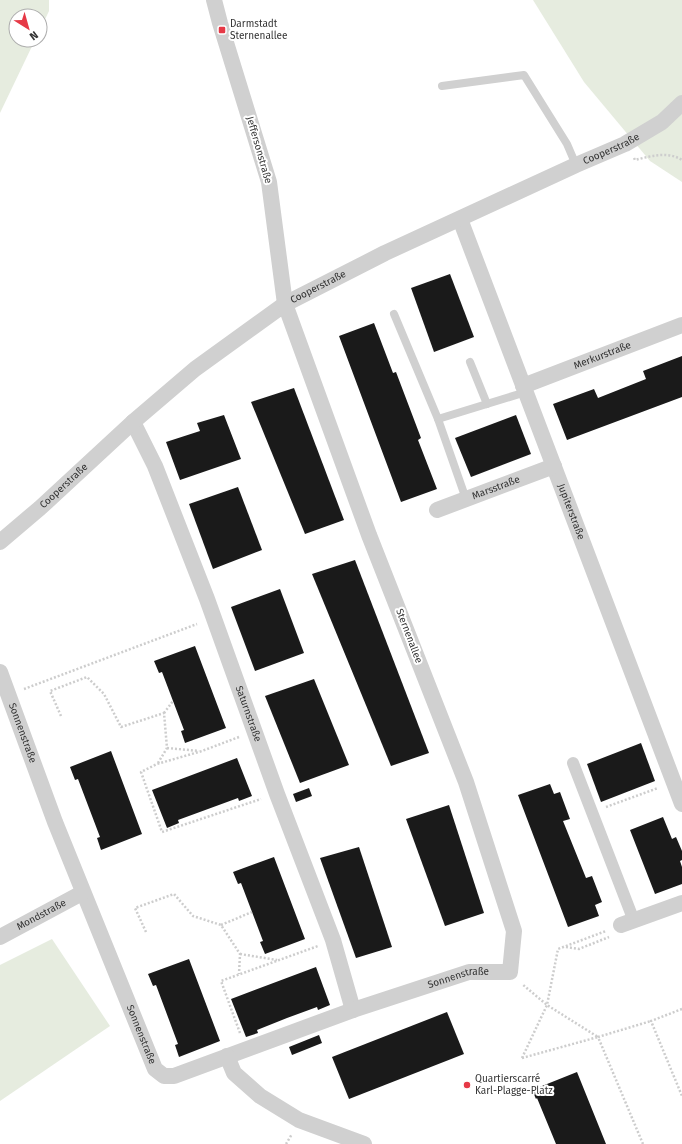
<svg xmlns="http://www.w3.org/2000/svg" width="682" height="1144" font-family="'Fira Sans',sans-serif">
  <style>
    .green { fill: #e6ecdf }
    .building { fill: #1a1a1a }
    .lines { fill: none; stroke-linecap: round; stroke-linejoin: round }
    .path { stroke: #cdcdcd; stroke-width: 2.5; stroke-dasharray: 2 2; stroke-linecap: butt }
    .service { stroke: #d0d0d0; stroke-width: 8 }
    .pedestrian { stroke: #d0d0d0; stroke-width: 12 }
    .minor { stroke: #d0d0d0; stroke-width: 16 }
    .poi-dot { fill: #e63946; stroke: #fff; stroke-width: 1.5 }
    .labels { text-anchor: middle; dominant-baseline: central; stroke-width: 4; stroke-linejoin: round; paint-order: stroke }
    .poi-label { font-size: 10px; fill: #333; stroke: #fff; text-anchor: start }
    .street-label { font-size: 10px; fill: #333; stroke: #fff }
  </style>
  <rect width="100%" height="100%" fill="#fff"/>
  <!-- green -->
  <g class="green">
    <path d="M0,0h49v11l-9,19v-14h-24v24h19l-35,73z"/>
    <path d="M533,0h149v182l-32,-21 -66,-79z"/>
    <path d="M52,939l58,87 -110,75v-136z"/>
  </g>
  <!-- building -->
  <g class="building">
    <path d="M450,274l24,63 -40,15 -23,-64z"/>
    <path d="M374,323l19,50 3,-1 25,66 -3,2 19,49 -36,13 -62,-166z"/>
    <path d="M682,356v41l-115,43 -14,-36 41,-15 4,9 48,-19 -3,-8z"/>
    <path d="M294,388l50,132 -39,14 -54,-132z"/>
    <path d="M224,415l17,44 -61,21 -14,-38 34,-11 -3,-8z"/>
    <path d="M516,415l15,39 -60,23 -16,-39z"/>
    <path d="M238,487l24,63 -49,19 -24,-65z"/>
    <path d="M355,560l74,193 -38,13 -79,-192z"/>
    <path d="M280,589l24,64 -49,18 -24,-64z"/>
    <path d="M195,646l31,82 -41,15 -4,-12 3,-1 -22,-58 -3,1 -5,-12z"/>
    <path d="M314,679l35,86 -49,18 -35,-87z"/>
    <path d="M641,743l14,38 -54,21 -14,-38z"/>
    <path d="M111,751l31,83 -41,16 -4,-12 3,-1 -22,-58 -3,1 -5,-13z"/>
    <path d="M237,758l15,38 -13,5 -1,-3 -60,22 1,3 -12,5 -15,-38z"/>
    <path d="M550,784l4,10 6,-2 10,27 -7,2 23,57 6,-2 10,26 -7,3 4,11 -31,11 -50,-132z"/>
    <path d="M309,788l3,8 -16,6 -3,-8z"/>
    <path d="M449,805l35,108 -39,13 -39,-107z"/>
    <path d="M663,817l9,22 4,-2 6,14v9l-2,1 2,6v17l-27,10 -25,-64z"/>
    <path d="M359,847l33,100 -36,11 -36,-100z"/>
    <path d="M274,857l31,82 -40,15 -5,-12 3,-1 -22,-58 -3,1 -5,-12z"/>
    <path d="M189,959l31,82 -41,16 -4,-12 3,-1 -22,-59 -3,1 -5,-12z"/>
    <path d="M316,967l14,38 -12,5 -1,-3 -30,11 -30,12 1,3 -12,4 -15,-38z"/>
    <path d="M447,1012l17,42 -115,45 -17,-42z"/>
    <path d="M319,1035l3,8 -30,12 -3,-8z"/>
    <path d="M577,1072l29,72h-50l-19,-46 -1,1 -4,-9z"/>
  </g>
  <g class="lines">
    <!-- path -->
    <g class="path">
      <path d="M634,158l1,2c16,-4 33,-9 47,0"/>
      <path d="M24,689l173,-65"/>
      <path d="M164,713l9,-12"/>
      <path d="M61,716l-11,-25 37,-14 17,17 17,33 43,-14 3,35 -9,15"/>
      <path d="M239,737l-37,14 -45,13 -16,8 21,60 99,-33"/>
      <path d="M167,748l32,3"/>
      <path d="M606,807l52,-19"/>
      <path d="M221,925l31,-13"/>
      <path d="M146,932l-11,-24 39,-14 19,22 28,9 19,29 -1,20"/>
      <path d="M566,947l13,2 30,-12"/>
      <path d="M240,954l37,6"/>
      <path d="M682,1009l-31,12 31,75"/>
      <path d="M240,1033l-19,-52 97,-35"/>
      <path d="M522,1058l76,-21 -51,-32 -25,-21"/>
      <path d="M522,1058l25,-53 11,-56 48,-18"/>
      <path d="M286,1144l6,-10"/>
      <path d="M643,1144l-45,-107 53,-16"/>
    </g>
    <!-- service -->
    <g class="service">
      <path d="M442,86l82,-11 43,69 9,21"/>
      <path d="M394,314l44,105 28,80"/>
      <path d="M470,362l17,42"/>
      <path d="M438,419l88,-27"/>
    </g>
    <!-- pedestrian -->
    <path class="pedestrian" d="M573,763l61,158"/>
    <!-- minor -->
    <g class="minor">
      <path id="s1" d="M460,219l222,585"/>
      <path id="s2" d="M523,386l159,-61"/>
      <path id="s3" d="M133,422l22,44 52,133 70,195 56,146 20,70"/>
      <path id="s4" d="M437,510l117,-44"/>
      <path id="s5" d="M0,542l40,-34 93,-86 62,-53 90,-65 100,-51 191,-88 49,-21 37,-22 20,-19"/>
      <path id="s6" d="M0,672l55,150 100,247 9,7h10l179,-66 116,-38h41l4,-41 -48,-149 -97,-247 -84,-231 -16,-122 -49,-159 -6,-23"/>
      <path d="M621,925l61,-22"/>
      <path id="s7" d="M0,937l82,-44"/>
      <path d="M227,1056l7,17 26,23 39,24 65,24"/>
    </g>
  </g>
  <!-- markers -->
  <g class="poi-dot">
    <rect x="218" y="26" width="8" height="8" rx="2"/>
    <circle cx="467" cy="1085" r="4"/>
  </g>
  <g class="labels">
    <!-- poi labels -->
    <g class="poi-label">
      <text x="230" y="24">Darmstadt<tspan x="230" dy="12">Sternenallee</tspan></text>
      <text x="475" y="1079">Quartierscarré<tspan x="475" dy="12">Karl-Plagge-Platz</tspan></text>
    </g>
    <!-- street labels -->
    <g class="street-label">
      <text stroke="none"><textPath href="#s5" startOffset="733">Cooperstraße</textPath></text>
      <text transform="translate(259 150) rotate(74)">Jeffersonstraße</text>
      <text stroke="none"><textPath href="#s5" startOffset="409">Cooperstraße</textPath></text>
      <text stroke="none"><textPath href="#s2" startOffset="85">Merkurstraße</textPath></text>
      <text stroke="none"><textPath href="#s5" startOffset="85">Cooperstraße</textPath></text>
      <text stroke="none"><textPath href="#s4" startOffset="63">Marsstraße</textPath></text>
      <text stroke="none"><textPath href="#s1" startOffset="313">Jupiterstraße</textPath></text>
      <text transform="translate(409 636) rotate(69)">Sternenallee</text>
      <text stroke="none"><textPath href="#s3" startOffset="314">Saturnstraße</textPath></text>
      <text stroke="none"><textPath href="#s6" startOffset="65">Sonnenstraße</textPath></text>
      <text stroke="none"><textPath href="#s7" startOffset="47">Mondstraße</textPath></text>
      <text stroke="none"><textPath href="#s6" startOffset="749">Sonnenstraße</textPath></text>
      <text stroke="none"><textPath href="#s6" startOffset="389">Sonnenstraße</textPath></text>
    </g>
  </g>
  <!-- north arrow -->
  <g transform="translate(28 28) rotate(143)"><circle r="19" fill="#ffffff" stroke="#adadad"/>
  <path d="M0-3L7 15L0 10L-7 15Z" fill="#e63946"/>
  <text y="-6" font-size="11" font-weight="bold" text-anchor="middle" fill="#333333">N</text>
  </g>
</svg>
